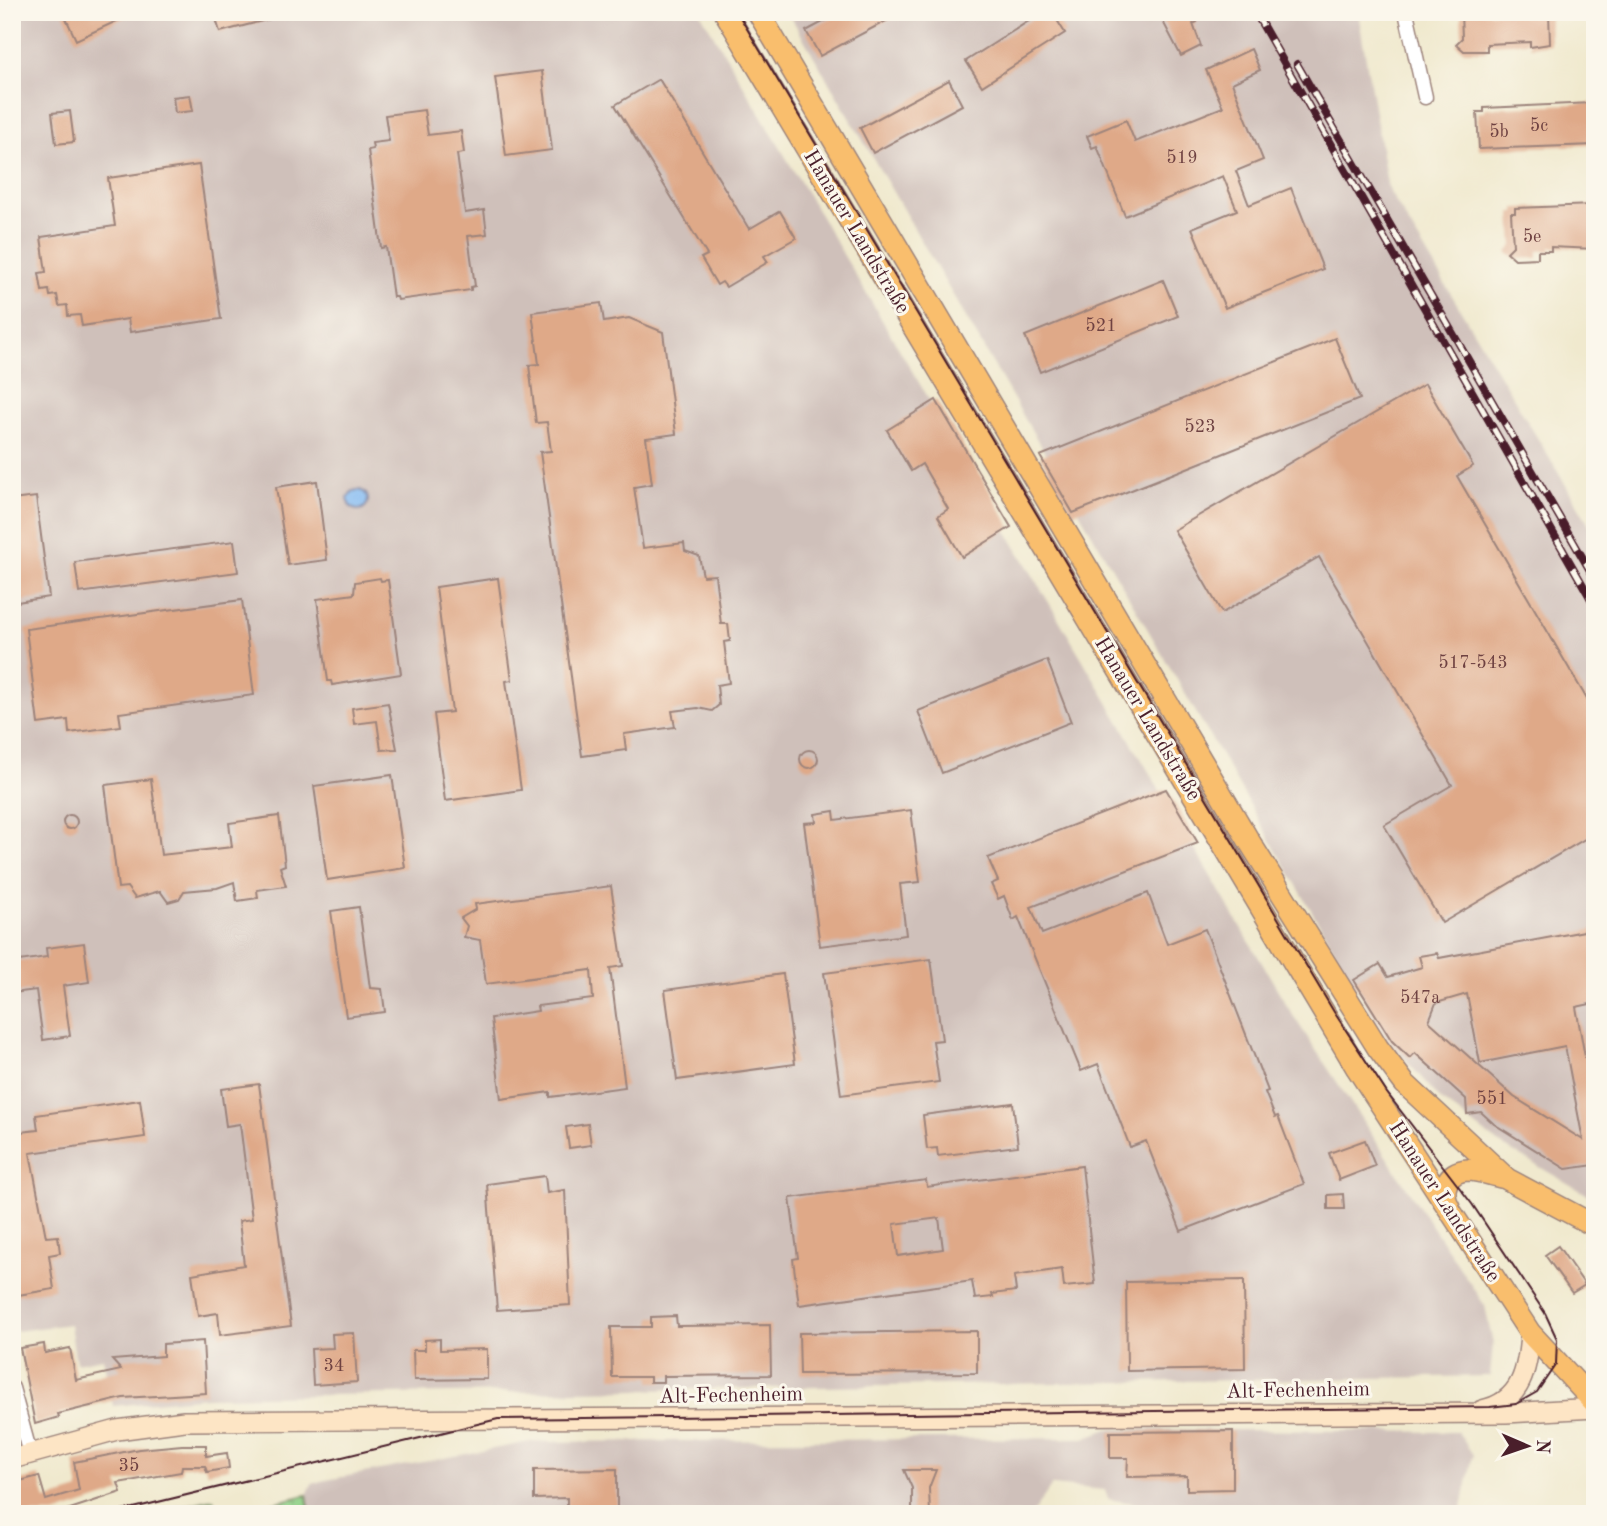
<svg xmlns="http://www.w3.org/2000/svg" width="1607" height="1526" font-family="'Old Standard TT',serif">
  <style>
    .industrial { fill: #cfc0ba }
    .park { fill: url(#park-dots); stroke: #6d7859; stroke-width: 2 }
    .water { fill: #82baf3; stroke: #666c8f; stroke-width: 2 }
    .building { fill: #dfa988; fill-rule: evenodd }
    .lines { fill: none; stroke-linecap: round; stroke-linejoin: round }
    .street-casing { stroke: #9d847c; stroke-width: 17 }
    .secondary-casing { stroke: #9d847c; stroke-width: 22 }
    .primary-casing { stroke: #9d847c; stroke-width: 24 }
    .street { stroke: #fff; stroke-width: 14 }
    .secondary { stroke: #fde5c5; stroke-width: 19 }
    .primary { stroke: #f9be6d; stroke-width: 21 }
    .tram { stroke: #4a1f2b; stroke-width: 2 }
    .rail-casing { stroke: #4a1f2b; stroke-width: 8 }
    .rail { stroke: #fbf7ec; stroke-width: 5; stroke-dasharray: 16; stroke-linecap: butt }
    .labels { text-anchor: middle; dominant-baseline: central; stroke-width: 6; stroke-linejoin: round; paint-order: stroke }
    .number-label { font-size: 18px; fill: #6f4242 }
    .street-label { font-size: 21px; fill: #4a1f2b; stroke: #fbf7ec }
  </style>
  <defs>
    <pattern id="park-dots" width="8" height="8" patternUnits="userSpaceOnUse" patternTransform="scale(1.75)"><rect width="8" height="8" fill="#90d087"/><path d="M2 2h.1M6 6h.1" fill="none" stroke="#7eb275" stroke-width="1.8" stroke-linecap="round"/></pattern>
  </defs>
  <rect width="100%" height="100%" fill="#fbf7ec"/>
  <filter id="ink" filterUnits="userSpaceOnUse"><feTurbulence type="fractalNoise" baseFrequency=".0143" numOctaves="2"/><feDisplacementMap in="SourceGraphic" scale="14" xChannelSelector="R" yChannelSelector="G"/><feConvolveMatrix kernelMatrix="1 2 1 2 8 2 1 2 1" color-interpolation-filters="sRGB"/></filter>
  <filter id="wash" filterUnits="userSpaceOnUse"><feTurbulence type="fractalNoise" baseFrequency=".00686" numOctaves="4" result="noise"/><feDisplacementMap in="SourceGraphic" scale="28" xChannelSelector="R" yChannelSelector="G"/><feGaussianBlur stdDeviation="1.57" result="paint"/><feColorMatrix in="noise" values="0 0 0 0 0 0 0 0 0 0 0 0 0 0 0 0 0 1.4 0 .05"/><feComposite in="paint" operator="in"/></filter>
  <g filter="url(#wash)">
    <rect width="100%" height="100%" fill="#f0e9ce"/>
    <!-- industrial -->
    <g class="industrial">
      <path d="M12,12h688l592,1002 193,292 8,38 -3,32 -1283,21 -94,9 -10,-48 -27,5 -6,-39 -54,7 -4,-22z"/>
      <path d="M788,12h570l30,177 207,345v665l-97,-56 -57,-43 -57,-65z"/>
      <path d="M1108,1429l350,3 15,23 -12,56 3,3h-262l-94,-15 -3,-9 -53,-5 -20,29h-722l-3,-19 5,-11 9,-3 209,-39 554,-4z"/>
    </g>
    <!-- park -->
    <g class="park">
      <path d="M307,1495l3,19h-84z"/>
      <path d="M213,1499l6,15h-67z"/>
    </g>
    <!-- water -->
    <circle class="water" cx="358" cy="500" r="10"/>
    <g id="blocks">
      <!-- building -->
      <g class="building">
        <path d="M63,12h73l-60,28z"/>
        <path d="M242,12h35l1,5 -58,15 -4,-13z"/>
        <path d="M842,12h61l-83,44 -14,-25z"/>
        <path d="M1043,12h9l13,21 -83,53 -16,-25z"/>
        <path d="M1158,12h33l6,10 -4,2 8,22 -20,10z"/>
        <path d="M1461,12h88l1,32 -20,3v-5l-43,2v7h-23l-8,-7 6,-6z"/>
        <path d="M1251,49l9,21 -28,13 31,77 -27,11 13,34 42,-17 32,81 -98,39 -33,-80 45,-18 -14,-34 -98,40 -28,-70 -5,2 -5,-12 39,-16 9,22 88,-35 -17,-37z"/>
        <path d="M542,71l10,79 -46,6 -11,-79z"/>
        <path d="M659,79l90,150 31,-18 16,27 -32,18 4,6 -42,25 -4,-5 -5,3 -16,-27 6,-3 -92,-150z"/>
        <path d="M949,80l13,25 -89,48 -13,-25z"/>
        <path d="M190,95l3,16 -18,2 -2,-16z"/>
        <path d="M1592,103l3,4v38l-116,4 -2,-37h7v-4z"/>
        <path d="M424,110l4,25 33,-4 3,22 -7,1 8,59 19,-3 3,24 -19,2 7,50 -4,1v3l-73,10 -1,-3h-4l-7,-50 -5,1 -13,-98 5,-1 -1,-6 17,-2 -4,-26z"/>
        <path d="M70,111l4,31 -18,2 -4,-31z"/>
        <path d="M199,165l22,154 -91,13 -2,-13 -46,7 -2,-11 -12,1 -1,-11 -8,1 -2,-11 -7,1 -1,-6 -7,1 -3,-18 7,-1 -5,-35 74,-11 -7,-48z"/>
        <path d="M1593,205l2,44 -44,-2v4h-13v7l-23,1 -8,-7 6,-6 -2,-33h4v-5z"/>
        <path d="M1163,280l15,36 -138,56 -15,-36z"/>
        <path d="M601,303l3,19 25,-4 34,14 13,102 -30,4 6,46 -18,3 9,61 41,-5 1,8 14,5 4,20 12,-1 6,49h7l2,17 -6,1 5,41 -12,2 2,20 -7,6 -14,-3 -26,3 3,16 -51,7 2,16 -44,6 -42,-304 11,-1 -4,-29 -11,1 -7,-58 10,-1 -7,-52z"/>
        <path d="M1335,338l25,61 -183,73 -104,41 -33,-57z"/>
        <path d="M1425,384l48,82 -16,10 138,237v120l-153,90 -58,-98 68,-40 -133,-228 -97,56 -48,-83z"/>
        <path d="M936,400l75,127 -49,30 -24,-41 10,-7 -26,-45 -11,7 -24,-41z"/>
        <path d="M317,481l10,79 -39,5 -12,-78z"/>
        <path d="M36,497l13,100 -32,5 -5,-39v-63z"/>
        <path d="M234,541l4,31 -159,21 -4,-31z"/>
        <path d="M380,578l1,3 7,-1 13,94 -69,11 -1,-4h-3l-11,-82 37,-5 1,-12z"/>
        <path d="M498,578l14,102 -6,1 15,109 -76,11 -11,-87 18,-2 -16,-125z"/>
        <path d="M242,600l12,95 -135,18 2,13 -52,7 -1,-13 -30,4 -12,-95z"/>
        <path d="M1047,660l24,62 -129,51 -24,-62z"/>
        <path d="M388,703l9,46 -16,1 -4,-29 -23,3 -2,-16z"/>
        <circle cx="809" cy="759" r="9"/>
        <path d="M392,775l13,93 -78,12 -13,-94z"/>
        <path d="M151,779l10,76 71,-8 -3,-24 50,-7 6,49 -5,2 6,19 -29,4 1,8 -21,3 -3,-19 -17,6 -33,3 -5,8 -11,3 -8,-11 -25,7 -8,-11 -9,1 -13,-103z"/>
        <path d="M1166,789l32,54 -167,64 11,27 106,-41 19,51 38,-15 63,162 -3,1 10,25 3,-1 26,68 -123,47 -35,-90 -16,6 -32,-83 -17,7 -63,-154 -5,3 -9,-24 -6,3 -7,-15 7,-3 -10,-23z"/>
        <path d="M911,810l9,72 -20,2 6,51 -86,11 -16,-123 12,-1 -1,-8 19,-3 1,9z"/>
        <circle cx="70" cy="822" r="7"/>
        <path d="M611,886l12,80 -13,2 15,119 -75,10v-5l-49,7 -10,-81 47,-7 -1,-5 56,-7 -2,-29 -105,14 -6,-44 -16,-3 3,-11 -6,-8 15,-9 -1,-5z"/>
        <path d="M359,907l11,81 12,1 3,23 -39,5 -15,-106z"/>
        <path d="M1595,929v74l-19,4 9,50 10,-2v110l-29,4 -72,-45 -13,-12 -14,2 -1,-15 -51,-46 -5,5 -18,-17 -38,-61 26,-16 8,13 34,-10 -3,-11 18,-3 2,5zM1467,994l13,69 85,-17 18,94 -69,-43 -85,-76 7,-18z"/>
        <path d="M84,943l5,39 -26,4 7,50 -27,4 -7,-50 -24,3v-31l35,-5 -1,-9z"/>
        <path d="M931,959l11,81 -9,1 6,41 -98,13 -17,-122z"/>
        <path d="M783,974l12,90 -118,16 -12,-90z"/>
        <path d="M259,1084l32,242 -71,9 -2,-22 -20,3 -6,-42 52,-9 -5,-44 13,-2 -12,-95 -14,2 -5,-37z"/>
        <path d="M140,1100l5,37 -115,16 16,84 12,-1 2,17 -11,2 5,34 -42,7v-163l26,-3 -2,-15z"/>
        <path d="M1013,1103l5,43 -80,10 -1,-8 -10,1 -4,-34z"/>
        <path d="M588,1124l3,21 -22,3 -3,-21z"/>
        <path d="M1365,1140l10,26 -36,14 -10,-27z"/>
        <path d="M1082,1166l13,118 -31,3 -2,-18 -48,7 2,15 -24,3 1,3 -18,2 -3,-18 -173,24 -6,-46 5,-1 -8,-60 136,-18 1,7zM939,1218l4,31 -45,7 -4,-32z"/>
        <path d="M545,1176l2,17 18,-3 5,115 -73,5 -10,-126z"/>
        <path d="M1343,1194l1,15h-16v-14z"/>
        <path d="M1558,1246l27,39 -13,8 -27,-38z"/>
        <path d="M1244,1280l1,89 -118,2 -1,-89z"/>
        <path d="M676,1316l1,10 93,-1 1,50 -108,1v6h-13v-5h-38l-1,-50h40v-10z"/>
        <path d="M977,1331v42l-177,1 -1,-41z"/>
        <path d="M354,1333l3,49 -44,3 -2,-36 22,-1 -1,-14z"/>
        <path d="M440,1339v11l47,-1v30l-73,1 -1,-30h12v-10z"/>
        <path d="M203,1341l3,52 -83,5 -65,16 1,3 -24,7 -15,-76 24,-4 1,9 25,-5 6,32 45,-10 -9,-10 51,-4v-12z"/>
        <path d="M1233,1431v58l-46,1v-14l-60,1 1,-19h-18v-26z"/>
        <path d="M182,1445h24v11l21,-3 2,15 -22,4 -2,-6h-23l-1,6 -63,11 3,9 -66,22h-43v-31l27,-7 7,24 33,-10 -5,-28 65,-13z"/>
        <path d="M617,1469v45h-50v-16l-33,1v-29z"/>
        <path d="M904,1470h32l-7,18 1,26h-18v-26z"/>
      </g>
    </g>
  </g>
  <g filter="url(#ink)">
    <use href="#blocks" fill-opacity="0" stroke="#9d847c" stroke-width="2"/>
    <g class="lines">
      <!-- street casing -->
      <g class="street-casing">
        <g id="street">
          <path d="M1406,12l19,85"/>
          <path d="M12,1388l18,66"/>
        </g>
      </g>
      <!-- secondary casing -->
      <g class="secondary-casing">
        <g id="secondary">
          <path d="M1482,1410c40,-8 46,-42 48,-77"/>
          <path d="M12,1459l105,-29 67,-9 1322,-8 89,-5"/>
        </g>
      </g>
      <!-- primary casing -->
      <g class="primary-casing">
        <g id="primary">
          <path d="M725,12l632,1056 173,265 65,70"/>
          <path d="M758,12l491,829 129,207 27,36 102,95 88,47"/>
          <path d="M1449,1207c-9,-16 -3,-36 19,-37 11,0 23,5 33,7"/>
        </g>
      </g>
      <!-- street -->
      <use href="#street" class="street"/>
      <!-- secondary -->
      <use href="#secondary" class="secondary"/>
      <!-- primary -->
      <use href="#primary" class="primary"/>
      <!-- tram -->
      <path class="tram" d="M109,1514l389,-95 992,-12 26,-3 21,-12 19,-28 1,-25 -12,-26 -73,-109 -85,-111 -53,-81 -597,-1000"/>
      <!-- rail casing -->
      <g class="rail-casing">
        <g id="rail">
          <path d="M1255,12l340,594"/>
          <path d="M1297,64l298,515"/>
        </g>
      </g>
      <!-- rail -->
      <use href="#rail" class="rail"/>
    </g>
  </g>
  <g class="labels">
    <!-- number labels -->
    <g class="number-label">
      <text x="1539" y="126">5c</text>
      <text x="1499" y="132">5b</text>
      <text x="1182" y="158">519</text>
      <text x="1532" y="237">5e</text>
      <text x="1101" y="326">521</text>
      <text x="1200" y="427">523</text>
      <text x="1473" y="663">517-543</text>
      <text x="1420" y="998">547a</text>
      <text x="1492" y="1099">551</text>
      <text x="334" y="1366">34</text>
      <text x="129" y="1466">35</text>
    </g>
    <!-- street labels -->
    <g class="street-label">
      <text transform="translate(856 232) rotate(59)">Hanauer Landstraße</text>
      <text transform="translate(1147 719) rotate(59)">Hanauer Landstraße</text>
      <text transform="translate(1444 1202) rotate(57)">Hanauer Landstraße</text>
      <text transform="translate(1298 1391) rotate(-1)">Alt-Fechenheim</text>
      <text transform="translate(731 1396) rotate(-1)">Alt-Fechenheim</text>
    </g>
  </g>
  <!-- margin -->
  <rect width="1607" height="1526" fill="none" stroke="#fbf7ec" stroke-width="42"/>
  <!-- north arrow -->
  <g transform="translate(1527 1446) rotate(92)" stroke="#fbf7ec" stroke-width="5" paint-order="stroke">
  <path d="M0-5L12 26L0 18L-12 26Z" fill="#4a1f2b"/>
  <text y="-10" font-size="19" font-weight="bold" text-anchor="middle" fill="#4a1f2b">N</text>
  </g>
</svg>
